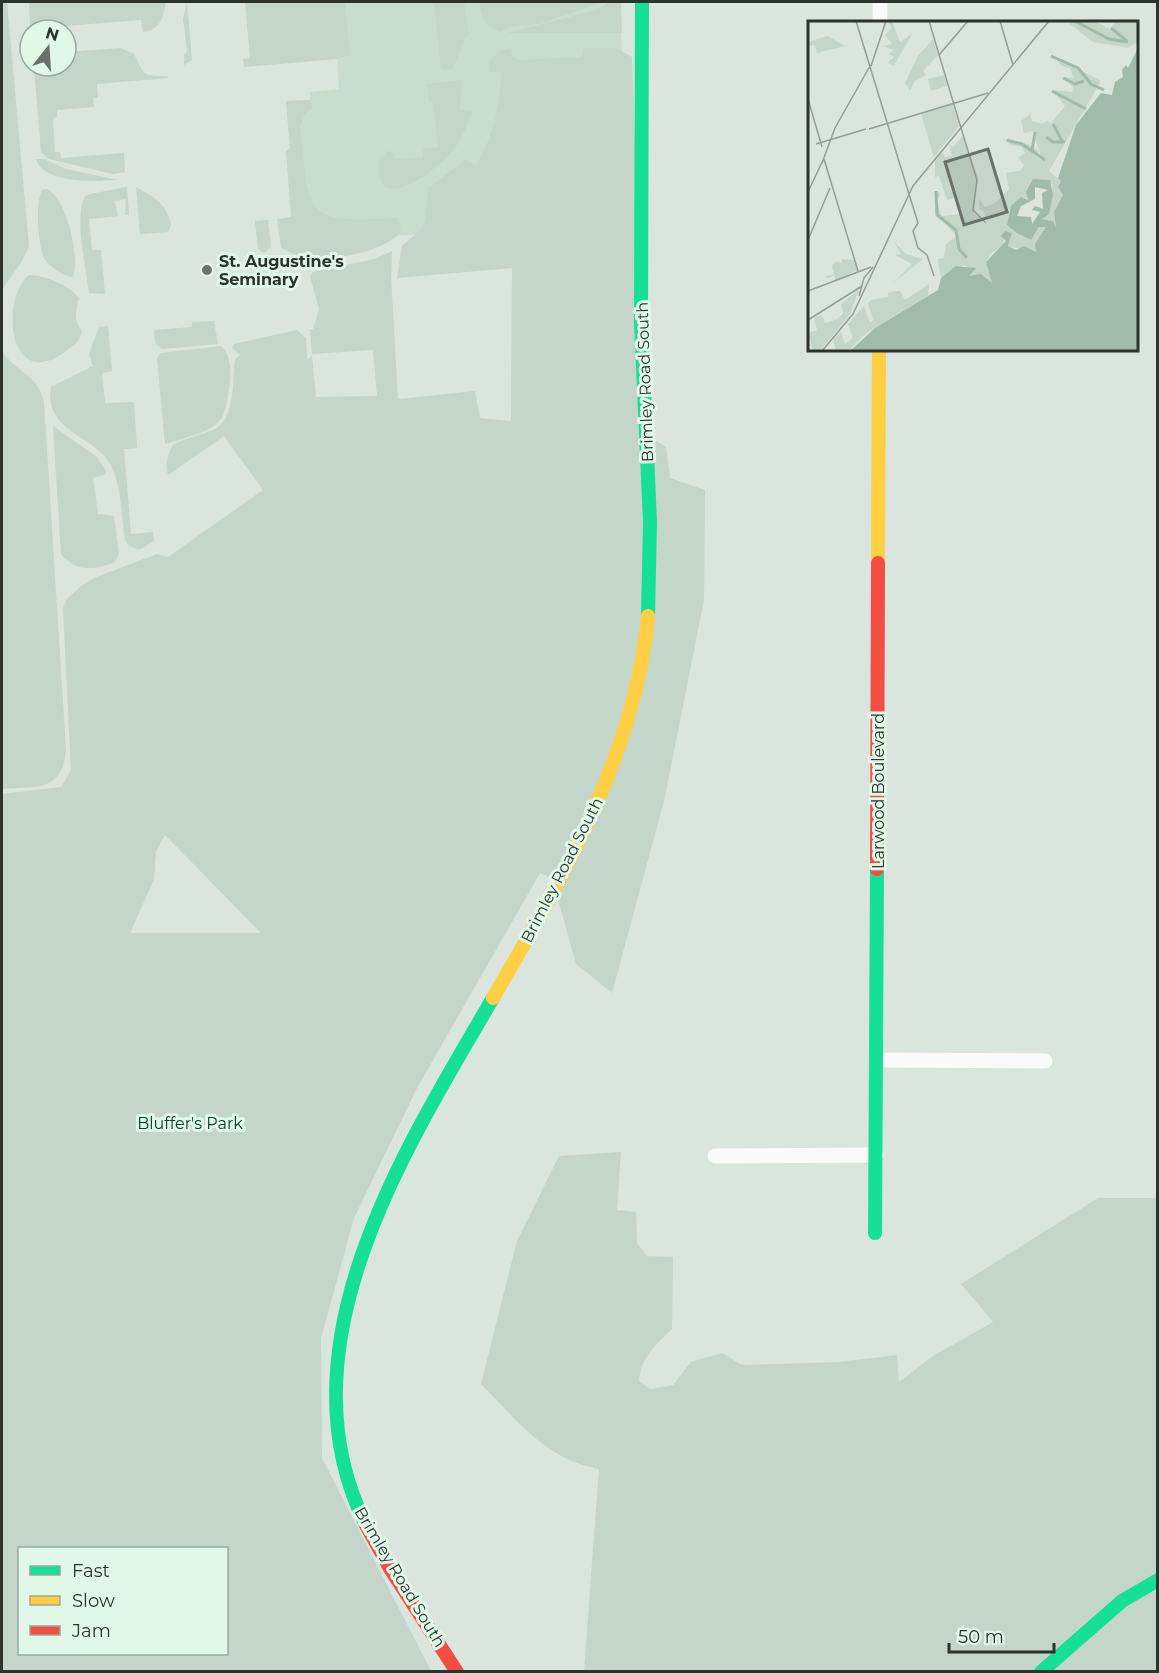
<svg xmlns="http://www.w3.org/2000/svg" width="1159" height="1673" font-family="Montserrat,sans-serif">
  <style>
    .built { fill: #c9ddcf }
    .green { fill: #c4d5c9; fill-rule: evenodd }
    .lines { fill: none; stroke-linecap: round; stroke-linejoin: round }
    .street { stroke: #f9fbfa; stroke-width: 15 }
    .fast { stroke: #16e098; stroke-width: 14 }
    .slow { stroke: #ffcf43; stroke-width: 14 }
    .jam { stroke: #f24e42; stroke-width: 14 }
    .poi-dot { fill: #68716b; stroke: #e1f7e8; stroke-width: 2 }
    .labels { text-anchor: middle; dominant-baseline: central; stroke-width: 6; stroke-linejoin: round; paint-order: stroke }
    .poi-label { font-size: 16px; font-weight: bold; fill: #2b332d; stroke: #e1f7e8; text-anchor: start }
    .street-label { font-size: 16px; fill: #2b332d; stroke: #e1f7e8 }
    .park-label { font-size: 16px; fill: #0b4024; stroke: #e1f7e8 }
    .inset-river { fill: none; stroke: #a2baa9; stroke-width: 3 }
    .inset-road { fill: none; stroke: #939e97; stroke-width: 1.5 }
    .view { fill: #68716b; fill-opacity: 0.15; stroke: #68716b; stroke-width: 3 }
    .inset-edge { fill: none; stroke: #2b332d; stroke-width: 3 }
  </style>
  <rect width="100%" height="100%" fill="#d9e5dd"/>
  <!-- built -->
  <path class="built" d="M334,2h286l2,54 -109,176 -214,6 -13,-137 24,-1v-8l29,-3z"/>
  <!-- green -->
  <g class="green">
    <path d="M2,2h5l22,244 -7,15 -20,29z"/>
    <path d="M29,2h137c-3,15 -5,28 -23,30l-2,-12 -76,6v4c-10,-1 -26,1 -35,-5z"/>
    <path d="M187,2l5,58 -8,5v-10l3,-4 -4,-32z"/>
    <path d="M245,2h100l5,53 -13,4 -93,8 -1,-8 7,-1z"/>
    <path d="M434,2h30l5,33 -4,3 -12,31 -12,1z"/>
    <path d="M480,2h123l-64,22 -27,2 -12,6c-15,-5 -19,-16 -20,-30z"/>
    <path d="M609,2h12l1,31h-115l90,-23z"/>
    <path d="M121,48l13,6c11,21 6,22 34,22v2l-71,6 1,14h-5l1,9 -37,3v7l-4,1 2,34h5l1,6 63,-5 1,19 -12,2 -64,-15 -8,-7 -7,-86h32v-14z"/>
    <path d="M511,48l1,7 6,5 63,-3 2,-9h33l16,9 13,377 21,13 4,31 35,12 -1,110 -40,201 -52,192 -36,-29 -24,-86 -12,-5 -123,215 -63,130 -33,120 1,120 109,213 -429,1v-878l59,-7 10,-17 -8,-162 4,-9 13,-12 14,-9 63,-24 11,3 95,-67 -39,-54 -56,39c-3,-10 -1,-19 4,-29 13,-9 29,-10 43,-17 21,-11 17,-50 20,-70l5,-4 -8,-7 2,-4 63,-14 9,8 1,22 5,-4 4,41 61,-1 -4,-46 -61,4 -2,-25h3l6,-20 -9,-33 3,-4 62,-13 17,-8 -1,27 7,121 77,-8 5,27 31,3 1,-153 -115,10 5,-32 18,-16 5,-9 3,-33 38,-29 10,7c19,-35 22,-55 26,-94h-12l-1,-10 10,-11zM165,835l95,97v1h-130l24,-54 2,-28zM20,1548h206v106h-206z"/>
    <path d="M462,80l-2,30 12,1c-4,12 -8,23 -15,34 -15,23 -88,79 -77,12l5,-1v-4l8,-1 2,8 28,-2v-8l15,-2 -5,-44h-4l-2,-19z"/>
    <path d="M310,100l2,7 -8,9 -4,10c10,89 1,98 98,92l3,8 -2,8c-22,22 -93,34 -118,13l-4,-28 14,-2 -5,-66 4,-3 -4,-47z"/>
    <path d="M36,159h8l22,10 52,11c-21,1 -74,5 -82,-21z"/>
    <path d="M127,187l2,28h-4l1,-16 -11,2 3,15 -29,3 3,31h9l4,44 -16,-1c-3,-26 -15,-74 -4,-97l5,-2z"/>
    <path d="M136,187c18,10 31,17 35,38l-3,7 -28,2z"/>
    <path d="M47,189c20,10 33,69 26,88 -9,0 -27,-12 -30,-21 -5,-15 -8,-52 -1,-66z"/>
    <path d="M268,220l3,27 -7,6 -6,-4 -3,-28z"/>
    <path d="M29,275c16,0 41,11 50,23 -3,11 -6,22 3,33 -2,11 -9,15 -17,21 -57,41 -65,-54 -36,-77z"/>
    <path d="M214,321l4,23 -56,5 -7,-6 -1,-13 38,-3v-5z"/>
    <path d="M108,326l4,45 -10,2 3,30 29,-1 3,46 -13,1 7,85 22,-2 1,9 -15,9 -10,-4 -4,-6c-4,-23 -3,-51 -13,-73 -16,-32 -69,-35 -61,-80l42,-21 -4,-12 10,-27z"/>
    <path d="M221,346c16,14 8,51 2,70 -10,17 -40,22 -58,28l-8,-86 4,-5z"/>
    <path d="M2,351c15,23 35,22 42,51l22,348c-4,43 -30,36 -64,39z"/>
    <path d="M53,426l44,31 9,14 -2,4 -11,3 5,36 16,2 5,38 -4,8c-21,8 -38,11 -54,-8z"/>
    <path d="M621,1152l-4,58 19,2 1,31 10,13 26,1 -1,72c-16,16 -31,28 -33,52l11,8 23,-4 18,-23 31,-9 20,12 97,-3 58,-7 2,27 34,-26 60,-34 -32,-38 137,-86h59v473h-573l15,-202c-54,-10 -81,-48 -118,-85l36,-143 42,-85z"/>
  </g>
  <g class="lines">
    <!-- street -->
    <g class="street">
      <path d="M880,22v-20"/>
      <path d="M877,1060l168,1"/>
      <path d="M715,1156l161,-1"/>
    </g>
    <!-- fast -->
    <g class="fast">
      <path d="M642,2l-1,319 9,201 -2,94"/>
      <path d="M875,1233l2,-364"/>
      <path d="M366,1525c-89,-177 39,-376 127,-527"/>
      <path d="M1041,1672l81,-71 36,-21"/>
    </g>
    <!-- slow -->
    <g class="slow">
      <path d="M878,563l1,-213"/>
      <path d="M493,998c69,-119 142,-242 155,-382"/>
    </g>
    <!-- jam -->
    <g class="jam">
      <path d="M877,869l1,-306"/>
      <path d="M366,1525l25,45 66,102"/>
    </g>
  </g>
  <!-- markers -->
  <circle class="poi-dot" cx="207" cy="270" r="6"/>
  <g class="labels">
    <!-- poi labels -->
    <g class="poi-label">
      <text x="219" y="261">St. Augustine's<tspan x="219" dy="18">Seminary</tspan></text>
    </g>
    <!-- street labels -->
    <g class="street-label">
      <text transform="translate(645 382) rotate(-92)">Brimley Road South</text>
      <text transform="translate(878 791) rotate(-90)">Larwood Boulevard</text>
      <text transform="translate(562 870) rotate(-63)">Brimley Road South</text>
      <text transform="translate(400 1577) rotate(59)">Brimley Road South</text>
    </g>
    <!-- park labels -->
    <g class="park-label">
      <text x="190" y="1123">Bluffer's Park</text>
    </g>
  </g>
  <!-- overview -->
  <g transform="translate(808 21)">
    <rect width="330" height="330" fill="#d9e5dd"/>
    <path d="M79,0h5l8,21 13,-9 -19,32 -7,-2 7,-6 -5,-3 5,-4 -11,-4 9,-2 -7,-9 7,-7zM258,0h28l16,8 7,-8h21v21l-10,6 -35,-6zM20,15l17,10 -28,7 -2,-8 -5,1 -2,-4zM125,18l5,16 -15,16 3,4 -11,6 -5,9 -5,-7 13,-27zM245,35l48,25 -52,90 12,10 2,14 -9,17 2,16 -6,-8 -8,-1 5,-4 6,-31 -21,-3 -6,8 3,10 -4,-1 -15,13 -3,14 24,15 8,-13h7l-10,25 -28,-6 4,-13 -7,-1 -2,13 -13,9 -4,8 6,21 -11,-9 -11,3 -1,-5 5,-2 -11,-5 -22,13 -3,-19 6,-1 2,-14 11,-8 -22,-23 1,-21 4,1 -3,10 5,13 18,-2 -5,-16 -8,2 -8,-24 -4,1v-16l7,-10 3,6 7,-1 -3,-12 4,3 10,-11 15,41 -4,36 13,12 -3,-14 -5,-2v-10l6,8 10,-4 14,-14 -3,-16 14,-2 4,-6 -6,-7 7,-5 -3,-6 -11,-2 -6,-6 25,6 9,6 -4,7 6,-2 -8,-25 -9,2 -3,-12 9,-7 2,7 10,3 6,-4 2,4 15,-18 -13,-16 20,2 1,-5 -10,-10 10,1 -2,-9 -9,-3zM136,54l3,11 -16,5 -3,-12zM145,83l6,22 -25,31 -13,-43zM86,221l12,12 17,5 -30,24 19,-19 -17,-9 6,-1zM34,238l12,1 3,10 -21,11 -2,-6 -5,3 -4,-2 9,-1 -2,-9 4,-5 6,2zM121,263l-1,12 -62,37 -18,18h-12l-3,-11 8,-8 4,12 8,-6 -5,-14 16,-18 6,17 3,-3 -5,-17 3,-3 17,-3v-4l7,-2h5l5,9zM51,268l-9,25 -30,37h-7l-5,-18 9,-3 -3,-12 8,-3 3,8 12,-4 6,-5 -2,-10z" fill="#c4d5c9"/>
    <path d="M330,27v303h-288l25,-23 63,-38 3,-12 15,-12 20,2 -7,8 12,-2 11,9 -6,-21 20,-21 -5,-5 4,-5 7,2 -4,13 8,4 8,-4 12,6 -1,-8 11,-17h-7l-8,13 -14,-7 -10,-8 4,-19 10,-9 7,3 -2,-9 7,-12 17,1 3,15 -4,19 -7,5 11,2 3,7 -2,-16 9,-17 -5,-8 3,-6 -3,-3 18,-53 25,-32 11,2 3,-13 8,-5 -1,-7 4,-5 2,3zM227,166l13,3 -6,3 1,16 -8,-3 -3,4 8,2 -8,12 -1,-7 -14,-1 4,-10 14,-7z" fill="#a2baa9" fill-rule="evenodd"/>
    <path class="inset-river" d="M267,0l34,18 19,3M303,7l16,13M243,35l27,12 13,16 13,6M255,57l12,6 9,-3M244,70l34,18M245,103l9,17M238,116l7,5h12M199,119l15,4 23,16M224,130l3,-19M128,170l1,24 19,15 3,19 8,9"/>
    <path class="inset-road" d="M48,0l53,173M121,0l32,107M192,0l13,44M131,34l29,-34M63,45l15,-45M0,78l14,48M153,107l16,52 -4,30 13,13M61,108l119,-36M8,123l50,-15M16,138l34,112M14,142l13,-35 35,-62M0,171l15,-32M101,173l9,29 -5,8 5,17 9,7 7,21M0,219l22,-52M0,270l63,-24M51,275l5,-18 9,-11M0,299l54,-34M14,330l31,-37 60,-128 136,-165"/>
    <path class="view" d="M180,128l19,63 -43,13 -19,-63z"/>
    <rect width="330" height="330" class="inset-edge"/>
  </g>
  <!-- border -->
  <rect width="1159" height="1673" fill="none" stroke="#2b332d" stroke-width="6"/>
  <!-- legend -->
  <rect x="18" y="1547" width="210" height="108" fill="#e1f7e8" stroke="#98a99d" stroke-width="1.5"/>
  <rect x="30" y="1566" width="30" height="9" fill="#16e098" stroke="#98a99d" stroke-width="1.5"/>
  <text x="72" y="1577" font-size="18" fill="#2b332d">Fast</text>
  <rect x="30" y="1596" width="30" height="9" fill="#ffcf43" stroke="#98a99d" stroke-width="1.5"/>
  <text x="72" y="1607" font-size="18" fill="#2b332d">Slow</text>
  <rect x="30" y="1626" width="30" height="9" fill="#f24e42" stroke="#98a99d" stroke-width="1.5"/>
  <text x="72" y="1637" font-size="18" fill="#2b332d">Jam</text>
  <!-- north arrow -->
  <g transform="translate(48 48) rotate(17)"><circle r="28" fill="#e1f7e8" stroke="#98a99d" stroke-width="1.5"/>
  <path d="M0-4.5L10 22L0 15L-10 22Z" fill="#68716b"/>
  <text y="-9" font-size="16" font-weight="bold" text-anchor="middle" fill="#2b332d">N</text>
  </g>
  <!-- scale -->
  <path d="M949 1643v9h105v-9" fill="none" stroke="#2b332d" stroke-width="3"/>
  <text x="958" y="1643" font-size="18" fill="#2b332d" stroke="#e1f7e8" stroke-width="4.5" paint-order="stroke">50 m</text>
</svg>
